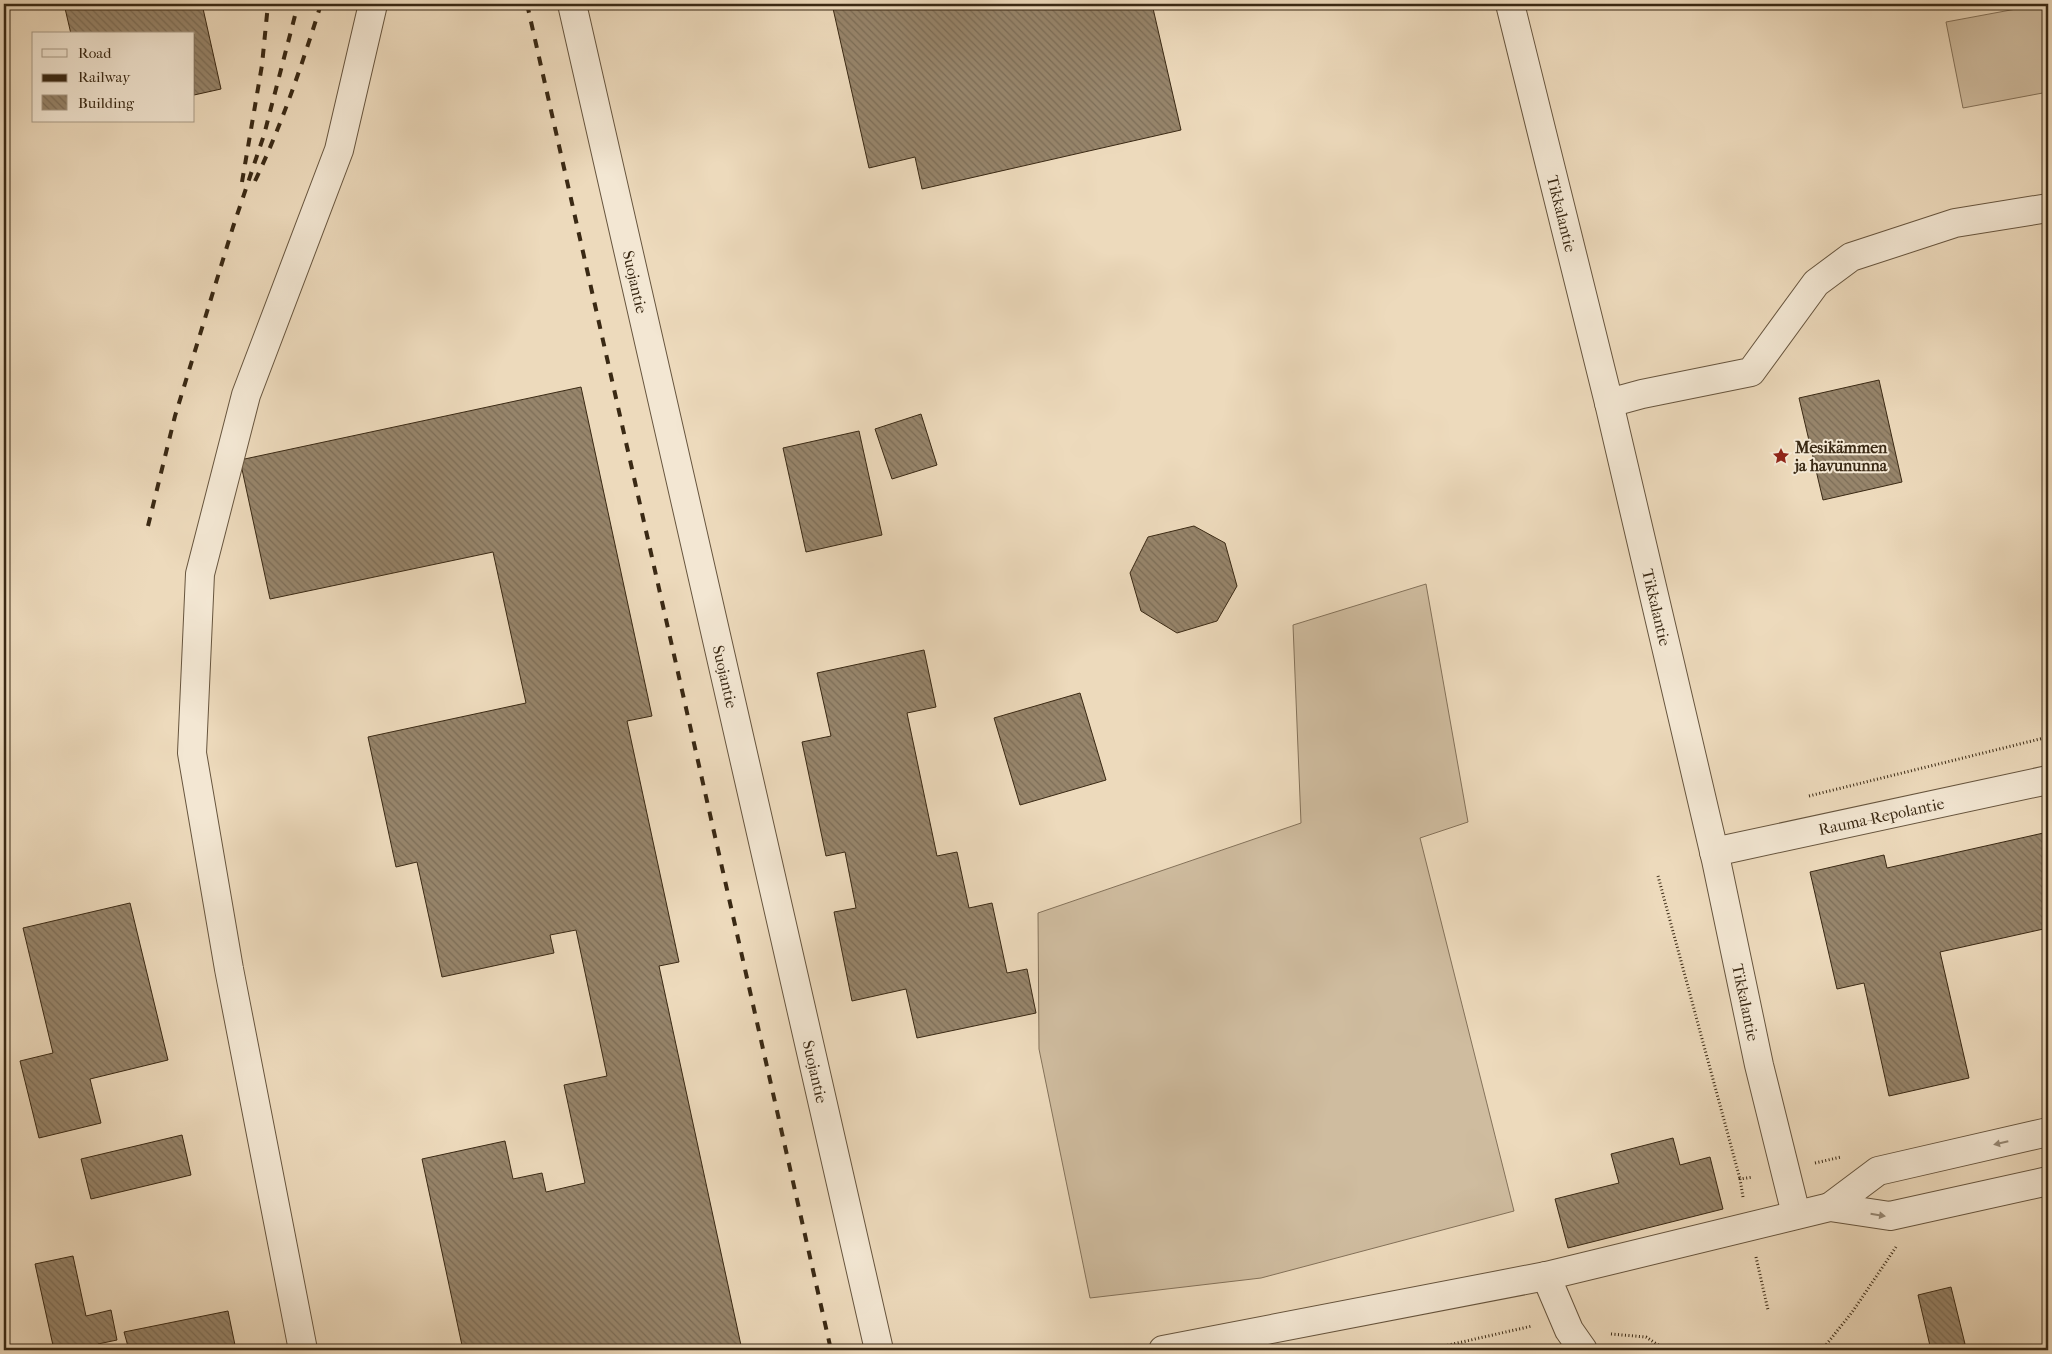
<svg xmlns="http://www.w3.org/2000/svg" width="2052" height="1354" font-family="'IM FELL French Canon',serif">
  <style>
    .grass { fill: #cfbc9f; stroke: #84725a }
    .building { fill: url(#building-back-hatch); stroke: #3a2914 }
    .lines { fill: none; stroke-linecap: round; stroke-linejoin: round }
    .minor-casing { stroke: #67553e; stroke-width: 30 }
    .path { stroke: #3a2914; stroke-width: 3; stroke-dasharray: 1 2.5; stroke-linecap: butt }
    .minor { stroke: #f3e7d3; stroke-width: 28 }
    .rail { stroke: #3a2914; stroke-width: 4; stroke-dasharray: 9 9; stroke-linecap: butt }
    .oneway { fill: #968874 }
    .labels { text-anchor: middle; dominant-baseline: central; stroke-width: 4; stroke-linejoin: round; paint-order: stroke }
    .street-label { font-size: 16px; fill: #3a2914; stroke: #f3e7d3 }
    .poi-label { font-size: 16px; font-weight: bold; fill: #3a2914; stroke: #f3e7d3; text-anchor: start }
  </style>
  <defs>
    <pattern id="building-back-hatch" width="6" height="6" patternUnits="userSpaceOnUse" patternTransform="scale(1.25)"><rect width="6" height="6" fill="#97856b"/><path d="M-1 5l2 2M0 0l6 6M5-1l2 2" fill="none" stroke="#7c6d57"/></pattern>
  </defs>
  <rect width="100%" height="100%" fill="#eddabc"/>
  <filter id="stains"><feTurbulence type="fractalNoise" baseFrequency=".004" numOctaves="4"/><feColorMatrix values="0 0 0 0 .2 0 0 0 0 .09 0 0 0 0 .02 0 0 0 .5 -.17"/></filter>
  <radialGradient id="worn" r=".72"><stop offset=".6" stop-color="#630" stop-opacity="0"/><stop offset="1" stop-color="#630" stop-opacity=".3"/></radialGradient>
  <!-- grass -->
  <g class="grass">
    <path d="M2043,4h5v88l-85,16 -17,-86z"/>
    <path d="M1426,584l42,238 -48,16 94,373 -253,67 -171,20 -51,-249 -1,-136 263,-90 -8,-198z"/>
  </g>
  <!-- building -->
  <g class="building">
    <path d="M64,4h138l19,85 -27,6v-61h-123z"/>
    <path d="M832,4h320l29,126 -259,59 -7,-32 -46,11z"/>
    <path d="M1879,380l23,102 -79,18 -24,-102z"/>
    <path d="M581,387l71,329 -25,5 52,241 -20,4 83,384h-279l-41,-191 83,-18 8,38 29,-6 4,19 39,-9 -21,-98 43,-9 -31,-146 -26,5 4,18 -112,24 -25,-115 -21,5 -28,-130 158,-34 -33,-151 -223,47 -30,-139z"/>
    <path d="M921,414l16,51 -45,14 -17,-50z"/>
    <path d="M859,431l23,104 -76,17 -23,-104z"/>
    <path d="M1194,526l31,17 12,43 -20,35 -40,12 -36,-22 -11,-38 18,-36z"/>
    <path d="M924,650l12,57 -29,6 30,143 20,-4 12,56 23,-5 15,70 20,-4 9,44 -119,25 -11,-49 -54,12 -18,-89 22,-4 -11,-56 -19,4 -24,-114 29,-6 -14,-63z"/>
    <path d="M1080,693l26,87 -86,25 -26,-87z"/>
    <path d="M2048,832v96l-108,24 29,126 -80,18 -25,-113 -27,6 -27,-117 74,-17 3,13z"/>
    <path d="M130,903l38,157 -78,19 11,44 -62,15 -19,-77 33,-8 -30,-125z"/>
    <path d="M182,1135l9,40 -100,24 -10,-40z"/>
    <path d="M1673,1138l7,27 30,-8 13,52 -155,39 -13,-49 64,-16 -8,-29z"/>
    <path d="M73,1256l13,60 25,-6 6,30 -19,4 2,6h-46l-19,-86z"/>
    <path d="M1951,1287l14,57 -34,6 -13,-55z"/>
    <path d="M228,1311l8,39h-107l-5,-18z"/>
  </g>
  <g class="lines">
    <!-- minor casing -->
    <g class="minor-casing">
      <g id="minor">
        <path id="s1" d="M572,4l307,1346"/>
        <path id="s2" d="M1510,4l99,399 107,457 43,205 37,149"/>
        <path d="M1609,403l33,-9 109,-22 65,-89 35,-26 104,-34 93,-15"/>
        <path id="s3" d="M1714,852l334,-72"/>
        <path d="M1830,1207l48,-36 170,-39"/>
        <path d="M1546,1276l23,54 14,20"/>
        <path d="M303,1350l-74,-381 -37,-216 8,-179 46,-179 93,-245 34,-146"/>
        <path d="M1163,1350l383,-74 284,-69 60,9 158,-35"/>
      </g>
    </g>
    <!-- path -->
    <g class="path">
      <path d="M1809,796l239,-59"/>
      <path d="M1658,876l82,303"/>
      <path d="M1815,1163l26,-6"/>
      <path d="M1743,1197l-3,-18 13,-2"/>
      <path d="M1756,1257l12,53"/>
      <path d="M1611,1334l35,3 20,13"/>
      <path d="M1427,1350l105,-24"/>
      <path d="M1822,1350l31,-39 43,-64"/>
    </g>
    <!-- minor -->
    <use href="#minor" class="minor"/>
    <!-- rail -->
    <g class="rail">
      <path d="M527,4l304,1346"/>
      <path d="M255,181c27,-57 47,-116 66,-177"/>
      <path d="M242,182l20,-117 6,-61"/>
      <path d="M148,526l27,-110 58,-189 31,-92 34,-131"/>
    </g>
  </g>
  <!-- one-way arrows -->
  <defs><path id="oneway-solid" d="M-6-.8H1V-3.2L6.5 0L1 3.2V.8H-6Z" transform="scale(1.25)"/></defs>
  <g class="oneway">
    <use href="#oneway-solid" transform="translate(2001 1143) rotate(167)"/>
    <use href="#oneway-solid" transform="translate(1878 1215) rotate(9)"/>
  </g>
  <!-- icons -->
  <defs>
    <g id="sight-bare" transform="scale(1.35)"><path d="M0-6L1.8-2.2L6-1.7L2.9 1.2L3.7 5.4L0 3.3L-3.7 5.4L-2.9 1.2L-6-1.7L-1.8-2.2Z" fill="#8f2418" stroke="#f3e7d3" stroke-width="2.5" paint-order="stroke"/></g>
  </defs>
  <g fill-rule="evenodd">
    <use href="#sight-bare" x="1781" y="456"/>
  </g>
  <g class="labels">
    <!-- street labels -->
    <g class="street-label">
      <text stroke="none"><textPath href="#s2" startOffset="216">Tikkalantie</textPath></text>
      <text stroke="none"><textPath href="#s1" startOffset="285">Suojantie</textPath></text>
      <text stroke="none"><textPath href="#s2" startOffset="621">Tikkalantie</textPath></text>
      <text stroke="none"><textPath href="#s1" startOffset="690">Suojantie</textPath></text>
      <text stroke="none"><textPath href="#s3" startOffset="171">Rauma-Repolantie</textPath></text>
      <text stroke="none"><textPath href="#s2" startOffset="1026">Tikkalantie</textPath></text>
      <text stroke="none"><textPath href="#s1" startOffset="1095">Suojantie</textPath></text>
    </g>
    <!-- poi labels -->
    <g class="poi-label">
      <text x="1795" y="447">Mesikämmen<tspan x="1795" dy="18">ja havununna</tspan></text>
    </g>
  </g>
  <!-- margin -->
  <rect width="2052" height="1354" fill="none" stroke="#eddabc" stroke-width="20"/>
  <rect x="5" y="5" width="2042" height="1344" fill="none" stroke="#3a2914" stroke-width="2.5"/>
  <rect x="10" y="10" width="2032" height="1334" fill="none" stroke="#3a2914"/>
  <!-- legend -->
  <rect x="32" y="32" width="162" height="90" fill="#f3e7d3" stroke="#a99b87"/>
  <rect x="42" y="49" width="25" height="8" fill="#f3e7d3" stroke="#a99b87"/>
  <text x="78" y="58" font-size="15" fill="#3a2914">Road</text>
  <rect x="42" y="74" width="25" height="8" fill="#3a2914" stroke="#a99b87"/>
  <text x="78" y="82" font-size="15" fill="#3a2914">Railway</text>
  <rect x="42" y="95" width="25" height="15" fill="url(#building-back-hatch)" stroke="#a99b87"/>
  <text x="78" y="108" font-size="15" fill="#3a2914">Building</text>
  <rect width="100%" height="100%" filter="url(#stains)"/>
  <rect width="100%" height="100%" fill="url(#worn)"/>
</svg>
